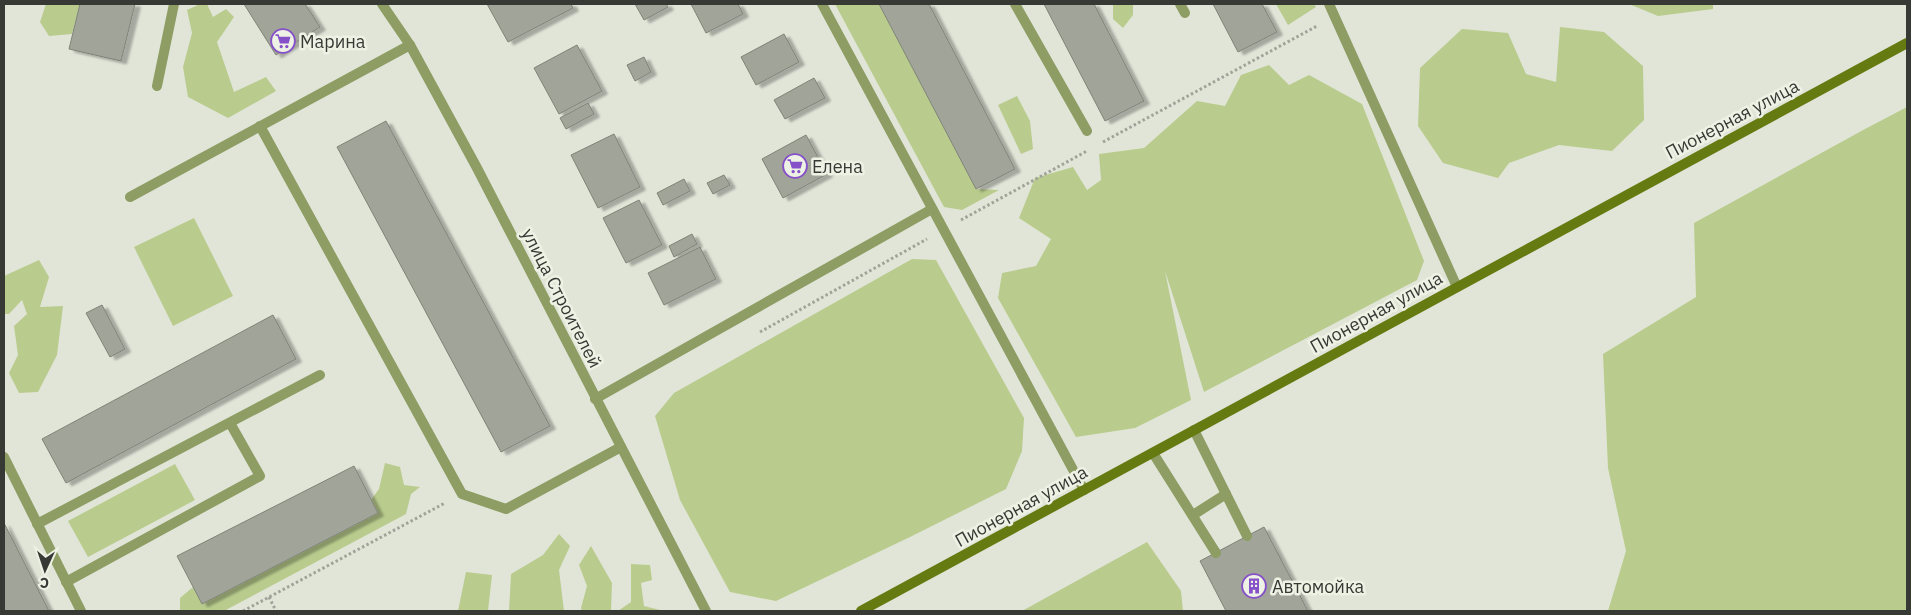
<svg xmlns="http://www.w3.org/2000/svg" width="1911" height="615" font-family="'IBM Plex Sans',sans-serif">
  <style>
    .green { fill: #b9cc8d }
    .building { fill: #a1a599; stroke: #7f8377; filter: url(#shadow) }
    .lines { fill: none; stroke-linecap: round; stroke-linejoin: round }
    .path { stroke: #a0a39a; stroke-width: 3; stroke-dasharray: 2.5 2.5; stroke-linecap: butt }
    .lane { stroke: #8d9d63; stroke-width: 10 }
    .street { stroke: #8d9d63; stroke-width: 10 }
    .secondary { stroke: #657a10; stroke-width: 10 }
    .labels { text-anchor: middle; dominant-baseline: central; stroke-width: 5; stroke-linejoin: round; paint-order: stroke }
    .poi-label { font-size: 18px; fill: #373934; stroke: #eef2e5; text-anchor: start }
    .street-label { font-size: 18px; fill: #373934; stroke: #eef2e5 }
  </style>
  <defs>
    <filter id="shadow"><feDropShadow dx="5.5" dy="3" stdDeviation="1" flood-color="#0004"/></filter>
  </defs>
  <rect width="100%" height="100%" fill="#e1e5d8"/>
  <!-- green -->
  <g class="green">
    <path d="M46,4h34l-8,30 -23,2 -9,-14z"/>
    <path d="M200,4h7l6,13 13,-8 8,8 -17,25 17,50 32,-15 10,14 -48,27 -40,-21 -5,-30 9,-34 -5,-23z"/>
    <path d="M835,4h44l97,185 23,1 -37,20 -18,-3z"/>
    <path d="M1113,4h20v11l-10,13 -10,-9z"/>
    <path d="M1276,4h38l2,3 -28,18z"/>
    <path d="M1629,4h84v5l-55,7z"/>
    <path d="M1560,27l44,5 39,34 1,54 -32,31 -53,-6 -50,18 -11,15 -55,-15 -25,-37 2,-58 42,-39 46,4 18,41 30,8z"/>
    <path d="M1269,65l20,20 20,-10 53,29 62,157 -7,19 -213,112 -39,-121 26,129 -56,28 -59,9 -78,-139 4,-25 34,-7 15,-27 -32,-21 16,-40 38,-11 14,23 14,-10 -2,-26 45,-6 53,-47 28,5 16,-31z"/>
    <path d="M1017,96l13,25 3,28 -12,5 -23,-49z"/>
    <path d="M1907,107v504h-299l18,-60 -18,-83 -5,-114 93,-57 -2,-74 171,-94z"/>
    <path d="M194,218l39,78 -60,30 -39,-79z"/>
    <path d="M912,259l24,1 88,158 -2,33 -16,38 -96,48 -134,64 -46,-9 -50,-92 -25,-84 19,-23z"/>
    <path d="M39,260l10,17 -9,30 23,-1 -6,49 -19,37 -19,1 -10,-20 9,-18 -4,-29 13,-12 -5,-14 -13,14h-5v-38z"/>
    <path d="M385,463l15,4 4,18 16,2 -9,7 -5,20 -182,97h-44v-13l13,-11 9,17 176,-91 -7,-13 8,-11z"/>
    <path d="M175,464l20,36 -107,57 -20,-36z"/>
    <path d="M559,534l11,12 -11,24 5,41h-55l2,-37 32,-19z"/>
    <path d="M1147,542l34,49 2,20h-161z"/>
    <path d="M591,546l21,37 -1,28h-29l-1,-3 6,-22 -8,-21z"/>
    <path d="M631,564l19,1 2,15 -11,3 3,23 20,5h-46l13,-9z"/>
    <path d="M466,572l26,3 -4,36h-30z"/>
  </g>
  <!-- building -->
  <g class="building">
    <path d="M80,4h55l-14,57 -52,-12z"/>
    <path d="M244,4h61l15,23 -44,28z"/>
    <path d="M487,4h84l2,4 -65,34z"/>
    <path d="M635,4h31l2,3 -24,13z"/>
    <path d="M691,4h47l5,10 -37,19z"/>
    <path d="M879,4h50l86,165 -39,20z"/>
    <path d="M1044,4h50l50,97 -39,20z"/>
    <path d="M1213,4h49l15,28 -39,20z"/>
    <path d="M784,34l15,28 -43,23 -15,-28z"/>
    <path d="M577,45l25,46 -43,23 -25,-46z"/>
    <path d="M644,57l7,15 -16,9 -8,-16z"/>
    <path d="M814,78l11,20 -40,21 -11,-19z"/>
    <path d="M588,103l6,11 -28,15 -6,-11z"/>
    <path d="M386,121l164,305 -49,26 -164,-305z"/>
    <path d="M614,134l26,53 -42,21 -27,-53z"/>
    <path d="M806,135l21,39 -44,24 -21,-39z"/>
    <path d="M724,175l6,10 -17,9 -6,-11z"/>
    <path d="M684,179l6,12 -27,14 -6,-12z"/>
    <path d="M639,200l23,45 -36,18 -23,-45z"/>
    <path d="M692,234l5,10 -23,13 -5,-11z"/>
    <path d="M700,247l16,32 -52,26 -16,-32z"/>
    <path d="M102,305l23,44 -15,8 -24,-44z"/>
    <path d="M273,315l23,44 -230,124 -24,-44z"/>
    <path d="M354,466l24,47 -176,91 -25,-48z"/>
    <path d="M4,523l45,88h-45z"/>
    <path d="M1264,527l44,84h-82l-26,-50z"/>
  </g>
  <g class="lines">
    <!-- path -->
    <g class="path">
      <path d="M1103,142l214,-116"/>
      <path d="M961,220l126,-69"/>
      <path d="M760,332l167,-93"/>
      <path d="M269,597l7,14"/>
      <path d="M243,611l202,-108"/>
    </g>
    <!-- lane -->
    <g class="lane">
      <path d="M822,4l262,486"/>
      <path d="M1015,4l72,127"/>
      <path d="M1180,4l5,9"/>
      <path d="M1329,4l128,283"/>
      <path d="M157,86l17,-82"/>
      <path d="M260,126l202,368 44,15 115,-62"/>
      <path d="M130,197l280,-152"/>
      <path d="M595,399l337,-190"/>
      <path d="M1194,430l53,106"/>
      <path d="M1153,453l63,100"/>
      <path d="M4,457l77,154"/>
      <path d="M1193,515l33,-21"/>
      <path d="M37,524l283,-149"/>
      <path d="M66,582l194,-106 -30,-53"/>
    </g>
    <!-- street -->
    <path class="street" d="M382,4l28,41 67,123 229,443"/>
    <!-- secondary -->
    <path class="secondary" d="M861,611l1046,-568"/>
  </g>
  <!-- icons -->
  <defs>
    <g id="supermarket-ring" transform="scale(1.25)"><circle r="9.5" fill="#eef2e5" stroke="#8650c8" stroke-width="1.5"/><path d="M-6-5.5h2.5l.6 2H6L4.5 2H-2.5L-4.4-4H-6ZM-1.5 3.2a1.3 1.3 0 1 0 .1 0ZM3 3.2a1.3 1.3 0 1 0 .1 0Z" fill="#8650c8"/></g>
    <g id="building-ring" transform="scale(1.25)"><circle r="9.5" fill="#eef2e5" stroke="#8650c8" stroke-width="1.5"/><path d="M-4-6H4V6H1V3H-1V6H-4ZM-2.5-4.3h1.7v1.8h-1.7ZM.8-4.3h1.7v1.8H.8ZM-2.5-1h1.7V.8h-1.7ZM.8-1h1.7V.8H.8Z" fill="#8650c8"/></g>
  </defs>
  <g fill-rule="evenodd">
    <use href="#supermarket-ring" x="283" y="41"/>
    <use href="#supermarket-ring" x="795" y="166"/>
    <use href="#building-ring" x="1254" y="586"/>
  </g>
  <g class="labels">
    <!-- poi labels -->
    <g class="poi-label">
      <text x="300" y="41">Марина</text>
      <text x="812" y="166">Елена</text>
      <text x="1272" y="586">Автомойка</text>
    </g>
    <!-- street labels -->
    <g class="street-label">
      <text transform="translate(1732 119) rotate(-28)">Пионерная улица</text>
      <text transform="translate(562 298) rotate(63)">улица Строителей</text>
      <text transform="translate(1376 312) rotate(-29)">Пионерная улица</text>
      <text transform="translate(1021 506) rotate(-29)">Пионерная улица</text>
    </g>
  </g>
  <!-- border -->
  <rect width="1911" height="615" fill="none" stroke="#373934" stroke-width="10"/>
  <!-- north arrow -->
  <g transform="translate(45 570) rotate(183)" stroke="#eef2e5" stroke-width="4" paint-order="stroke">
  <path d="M0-4L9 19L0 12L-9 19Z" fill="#373934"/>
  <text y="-8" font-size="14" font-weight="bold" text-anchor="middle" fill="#373934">С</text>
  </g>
</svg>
